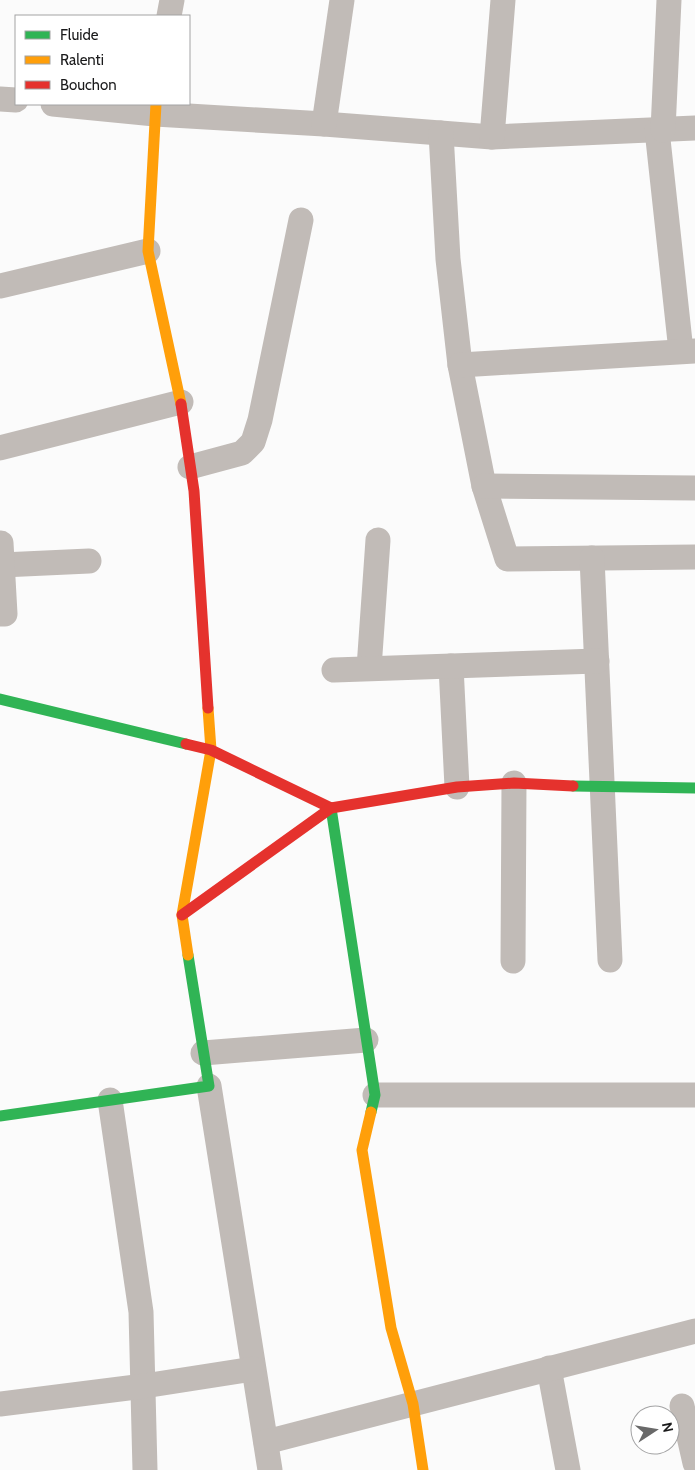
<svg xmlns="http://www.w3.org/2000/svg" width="695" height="1470" font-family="Cabin,sans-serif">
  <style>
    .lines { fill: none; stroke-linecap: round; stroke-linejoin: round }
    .street { stroke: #c1bbb7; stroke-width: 25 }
    .fast { stroke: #30b455; stroke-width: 11 }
    .slow { stroke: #ff9f0a; stroke-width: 11 }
    .jam { stroke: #e5322d; stroke-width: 11 }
  </style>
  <rect width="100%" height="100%" fill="#fbfbfb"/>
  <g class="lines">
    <!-- street -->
    <g class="street">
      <path d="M169,16l3,-16"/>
      <path d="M0,99l16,1"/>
      <path d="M53,104l102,10 169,10 168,13 203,-9"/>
      <path d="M324,124l18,-124"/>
      <path d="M657,130l24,221"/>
      <path d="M663,130l6,-130"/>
      <path d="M441,133l7,126 12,106 24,121 23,73 188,-2"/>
      <path d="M492,137l11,-137"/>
      <path d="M0,286l148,-35"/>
      <path d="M460,365l235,-14"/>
      <path d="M0,448l181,-46"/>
      <path d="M190,467l52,-14 11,-11 7,-22 41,-200"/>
      <path d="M484,486l211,2"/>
      <path d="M592,558l18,402"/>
      <path d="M2,565l87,-4"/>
      <path d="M0,614h5l-4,-71"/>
      <path d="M451,666l6,121"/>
      <path d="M369,668l9,-128"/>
      <path d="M334,670l263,-9"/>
      <path d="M513,961l1,-178"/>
      <path d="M203,1053l163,-13"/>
      <path d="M209,1086l61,384"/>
      <path d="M375,1095h320"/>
      <path d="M110,1100l31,212 4,158"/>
      <path d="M549,1368l19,102"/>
      <path d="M0,1404l144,-18 109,-17"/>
      <path d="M682,1406l13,57"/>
      <path d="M266,1442l429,-111"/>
    </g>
    <!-- fast -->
    <g class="fast">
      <path d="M0,699l186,45"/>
      <path d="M573,786l122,2"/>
      <path d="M331,808l44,287 -4,17"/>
      <path d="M0,1116l209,-30 -21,-131"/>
    </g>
    <!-- slow -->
    <g class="slow">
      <path d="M156,104l-8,147 33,153"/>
      <path d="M188,955l-6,-40 29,-165 -3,-42"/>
      <path d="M371,1112l-9,38 29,178 22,76 10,66"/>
    </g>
    <!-- jam -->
    <g class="jam">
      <path d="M181,404l13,87 14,217"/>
      <path d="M186,744l25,6 120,58"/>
      <path d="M182,915l149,-107 126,-21 57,-4 59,3"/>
    </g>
  </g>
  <!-- legend -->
  <rect x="15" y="15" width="175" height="90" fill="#ffffff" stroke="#a3a3a4"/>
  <rect x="25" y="31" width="25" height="8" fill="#30b455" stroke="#a3a3a4"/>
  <text x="60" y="40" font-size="15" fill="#1a1a1b">Fluide</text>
  <rect x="25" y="56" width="25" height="8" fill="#ff9f0a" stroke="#a3a3a4"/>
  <text x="60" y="65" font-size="15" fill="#1a1a1b">Ralenti</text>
  <rect x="25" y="81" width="25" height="8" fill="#e5322d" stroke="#a3a3a4"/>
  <text x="60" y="90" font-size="15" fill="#1a1a1b">Bouchon</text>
  <!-- north arrow -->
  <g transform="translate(655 1430) rotate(78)"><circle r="24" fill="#ffffff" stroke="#a3a3a4"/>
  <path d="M0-4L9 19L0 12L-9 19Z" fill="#696969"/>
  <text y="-8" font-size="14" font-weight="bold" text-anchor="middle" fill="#1a1a1b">N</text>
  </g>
</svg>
